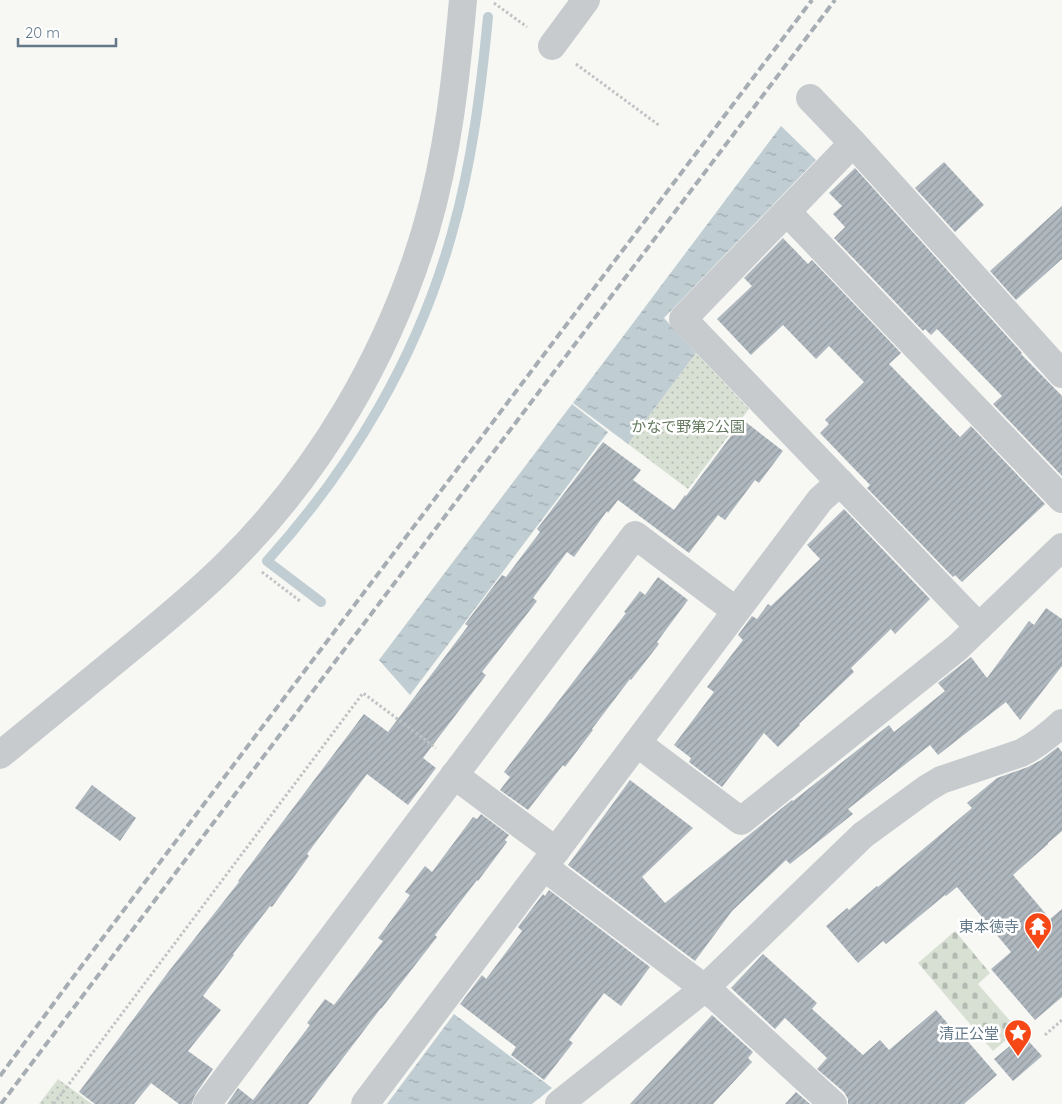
<svg xmlns="http://www.w3.org/2000/svg" width="1062" height="1104" font-family="Quicksand,'Noto Sans JP',sans-serif">
  <style>
    .cemetery { fill: url(#cemetery-stones) }
    .park { fill: url(#park-dots) }
    .water { fill: url(#water-ripples) }
    .lines { fill: none; stroke-linecap: round; stroke-linejoin: round }
    .stream { stroke: #c0cdd2; stroke-width: 10 }
    .building { fill: url(#building-hatch) }
    .path { stroke: #c0c3c5; stroke-width: 3; stroke-dasharray: 2.5 2.5; stroke-linecap: butt }
    .minor { stroke: #c7cbce; stroke-width: 28 }
    .tertiary { stroke: #c7cbce; stroke-width: 28 }
    .rail { stroke: #a6adb3; stroke-width: 4; stroke-dasharray: 8 4; stroke-linecap: butt }
    .labels { text-anchor: middle; dominant-baseline: central; stroke-width: 5; stroke-linejoin: round; paint-order: stroke }
    .park-label { font-size: 15px; fill: #65795f; stroke: #fff }
    .poi-label { font-size: 15px; fill: #637888; stroke: #fff; text-anchor: end }
  </style>
  <defs>
    <pattern id="cemetery-stones" width="16" height="16" patternUnits="userSpaceOnUse" patternTransform="scale(1.25)"><rect width="16" height="16" fill="#d8e0d4"/><path d="M2 7V4a2 2 0 0 1 4 0v3zM10 15v-3a2 2 0 0 1 4 0v3z" fill="#b3bab2"/></pattern>
    <pattern id="park-dots" width="8" height="8" patternUnits="userSpaceOnUse" patternTransform="scale(1.25)"><rect width="8" height="8" fill="#d8e0d4"/><path d="M2 2h.1M6 6h.1" fill="none" stroke="#b3bab2" stroke-width="1.8" stroke-linecap="round"/></pattern>
    <pattern id="water-ripples" width="26" height="14" patternUnits="userSpaceOnUse" patternTransform="scale(1.25)"><rect width="26" height="14" fill="#c0cdd2"/><path d="M2 4q2-2 4 0t4 0M15 11q2-2 4 0t4 0" fill="none" stroke="#a0abb0"/></pattern>
    <pattern id="building-hatch" width="6" height="6" patternUnits="userSpaceOnUse" patternTransform="scale(1.25)"><rect width="6" height="6" fill="#afb8be"/><path d="M-1 1l2-2M0 6l6-6M5 7l2-2" fill="none" stroke="#929aa0"/></pattern>
  </defs>
  <rect width="100%" height="100%" fill="#f7f7f4"/>
  <!-- cemetery -->
  <path class="cemetery" d="M955,931l35,42 -12,11 40,46 -25,21 -75,-88z"/>
  <!-- park -->
  <g class="park">
    <path d="M696,353l53,56 -61,80 -60,-45z"/>
    <path d="M58,1079l34,25h-53z"/>
  </g>
  <!-- water -->
  <g class="water">
    <path d="M781,126l35,34 -152,158 32,35 -68,91 -55,-41z"/>
    <path d="M572,404l36,28 -198,263 -31,-35z"/>
    <path d="M454,1014l98,74 -20,16h-145z"/>
  </g>
  <g class="lines">
    <!-- stream -->
    <path class="stream" d="M321,602l-54,-41c85,-94 151,-205 185,-328 20,-70 29,-144 36,-216"/>
  </g>
  <!-- building -->
  <g class="building">
    <path d="M944,162l40,43 -29,27 -40,-44z"/>
    <path d="M855,168l167,185 -1,1 41,42v80l-69,-72 9,-8 -65,-67 -6,6 -6,-6 -2,2 -89,-93 11,-11 -12,-13 9,-8 -13,-13z"/>
    <path d="M1062,206v53l-46,41 -26,-29z"/>
    <path d="M783,238l25,26 4,-4 89,93 -12,11 71,73 11,-11 74,78 -83,78 -7,-7 -2,2 -86,-89 3,-3 -50,-52 9,-9 -4,-4 39,-38 -35,-36 -13,13 -33,-34 -32,30 -34,-36 35,-33 -8,-8z"/>
    <path d="M743,420l40,31 -24,32 -4,-3 -30,40 -7,-5 -29,38 -71,-53 -10,13 -1,-2 -33,46 -7,-5 -34,46 4,3 -55,71 4,3 -63,83 13,10 -28,37 -41,-31 -60,80 2,2 -37,51 -2,-1 -37,48 1,1 -31,41 18,14 -33,41 25,18 -18,26 -3,9h-13l-28,-21 -17,21h-39l-16,-12 90,-121 70,-89 -1,-1 126,-167 24,18 80,-106 -3,-2 37,-49 4,2 34,-45 -3,-3 66,-87 38,28 -8,10 41,30 11,-15 1,1z"/>
    <path d="M844,509l86,90 -35,35 -4,-5 -40,39 3,4 -55,52 1,1 -22,22 -14,-14 -42,54 -33,-25 2,-4 -17,-13 40,-53 -7,-5 36,-47 -5,-5 14,-19 5,3 11,-15 3,2 49,-47 -13,-14z"/>
    <path d="M658,577l30,23 -31,42 2,2 -28,36 -1,-1 -38,50 1,1 -28,37 -2,-2 -35,45 -28,-20 10,-13 -6,-5 122,-159 -2,-1 16,-21 5,4z"/>
    <path d="M1046,608l16,11v47l-42,54 -14,-18 -68,53 -8,-10 -82,64 5,5 -63,50 -4,-4 -54,51 -37,50 -127,-96 62,-85 63,48 -51,49 23,26 127,-103 1,1 96,-76 5,7 51,-41 -7,-8 33,-26 16,21 42,-57 5,4z"/>
    <path d="M1058,747l4,5v79l-14,12v1l-35,31 37,44 12,-10v88l-27,23 -44,-51 20,-17 -54,-65 -11,9 -1,-1 -59,49 -3,-3 -25,22 -32,-37 21,-18 2,2 28,-24 1,1 94,-79 -5,-5 30,-25 31,-11 13,-7z"/>
    <path d="M92,785l44,33 -16,23 -45,-33z"/>
    <path d="M481,814l28,21 -4,5 2,2 -29,39 -1,-1 -42,55 2,2 -56,72v-1l-73,96h-81l11,-16 15,12 57,-75 -3,-2 18,-24 9,6 49,-64 -5,-3 32,-43 -5,-3 20,-26 7,6 41,-55 4,2z"/>
    <path d="M549,890l101,77 -29,39 -17,-13 -35,47 4,3 -29,37 -33,-25 5,-8 -56,-43 22,-29 4,4 36,-48 -4,-4 25,-33 2,2z"/>
    <path d="M763,954l54,49 -5,6 51,46 17,-15 9,10 47,-40 20,23 2,-3 39,45 -33,29h-116v-5l-4,-7 -27,-23 10,-11 -42,-40 -10,11 -44,-41z"/>
    <path d="M712,1015l41,37 -5,6 4,4 -39,42h-83z"/>
    <path d="M1023,1035l19,21 -29,25 -19,-22z"/>
    <path d="M796,1092l14,12h-25z"/>
  </g>
  <g class="lines">
    <!-- path -->
    <g class="path">
      <path d="M494,3l33,24"/>
      <path d="M576,64l84,62"/>
      <path d="M262,572l38,29"/>
      <path d="M1045,1035l17,-15"/>
      <path d="M54,1104l309,-411 73,55"/>
    </g>
    <!-- minor -->
    <g class="minor">
      <path d="M552,46l34,-46"/>
      <path d="M810,98l43,45 209,231"/>
      <path d="M853,143l-170,176 296,308"/>
      <path d="M787,212l275,287"/>
      <path d="M637,743l104,78 216,-173 105,-101"/>
      <path d="M454,775l102,76"/>
      <path d="M544,867l172,130 117,107"/>
      <path d="M207,1104l428,-569 101,76"/>
      <path d="M365,1104l455,-604 20,-18"/>
      <path d="M559,1104l146,-116 158,-153 63,-46 15,-9 80,-27c16,-8 28,-18 41,-30"/>
    </g>
    <!-- tertiary -->
    <path class="tertiary" d="M0,755c42,-34 84,-69 126,-103 34,-28 69,-56 101,-88 93,-92 162,-210 199,-335 22,-75 30,-152 37,-229"/>
    <!-- rail -->
    <g class="rail">
      <path d="M0,1076l77,-104 735,-972"/>
      <path d="M1,1104l834,-1104"/>
    </g>
  </g>
  <!-- icons -->
  <defs>
    <g id="temple-pin" transform="scale(1.4375)"><path d="M0 17L-7.5 6A9.5 9.5 0 1 1 7.5 6Z" fill="#f64716" stroke="#fff"/><path d="M0-6L5-2H3V0L6.5 2.5H4V6H1.5V3h-3V6H-4V2.5H-6.5L-3 0V-2H-5Z" fill="#fff"/></g>
    <g id="sight-pin" transform="scale(1.4375)"><path d="M0 17L-7.5 6A9.5 9.5 0 1 1 7.5 6Z" fill="#f64716" stroke="#fff"/><path d="M0-6L1.8-2.2L6-1.7L2.9 1.2L3.7 5.4L0 3.3L-3.7 5.4L-2.9 1.2L-6-1.7L-1.8-2.2Z" fill="#fff"/></g>
  </defs>
  <g fill-rule="evenodd">
    <use href="#temple-pin" x="1038" y="926"/>
    <use href="#sight-pin" x="1018" y="1033"/>
  </g>
  <g class="labels">
    <!-- park labels -->
    <g class="park-label">
      <text x="688" y="426">かなで野第2公園</text>
    </g>
    <!-- poi labels -->
    <g class="poi-label">
      <text x="1019" y="926">東本徳寺</text>
      <text x="999" y="1033">清正公堂</text>
    </g>
  </g>
  <!-- scale -->
  <path d="M18 38v8h98v-8" fill="none" stroke="#637888" stroke-width="2.5"/>
  <text x="25" y="38" font-size="15" fill="#637888" stroke="#ffffff" stroke-width="4" paint-order="stroke">20 m</text>
</svg>
